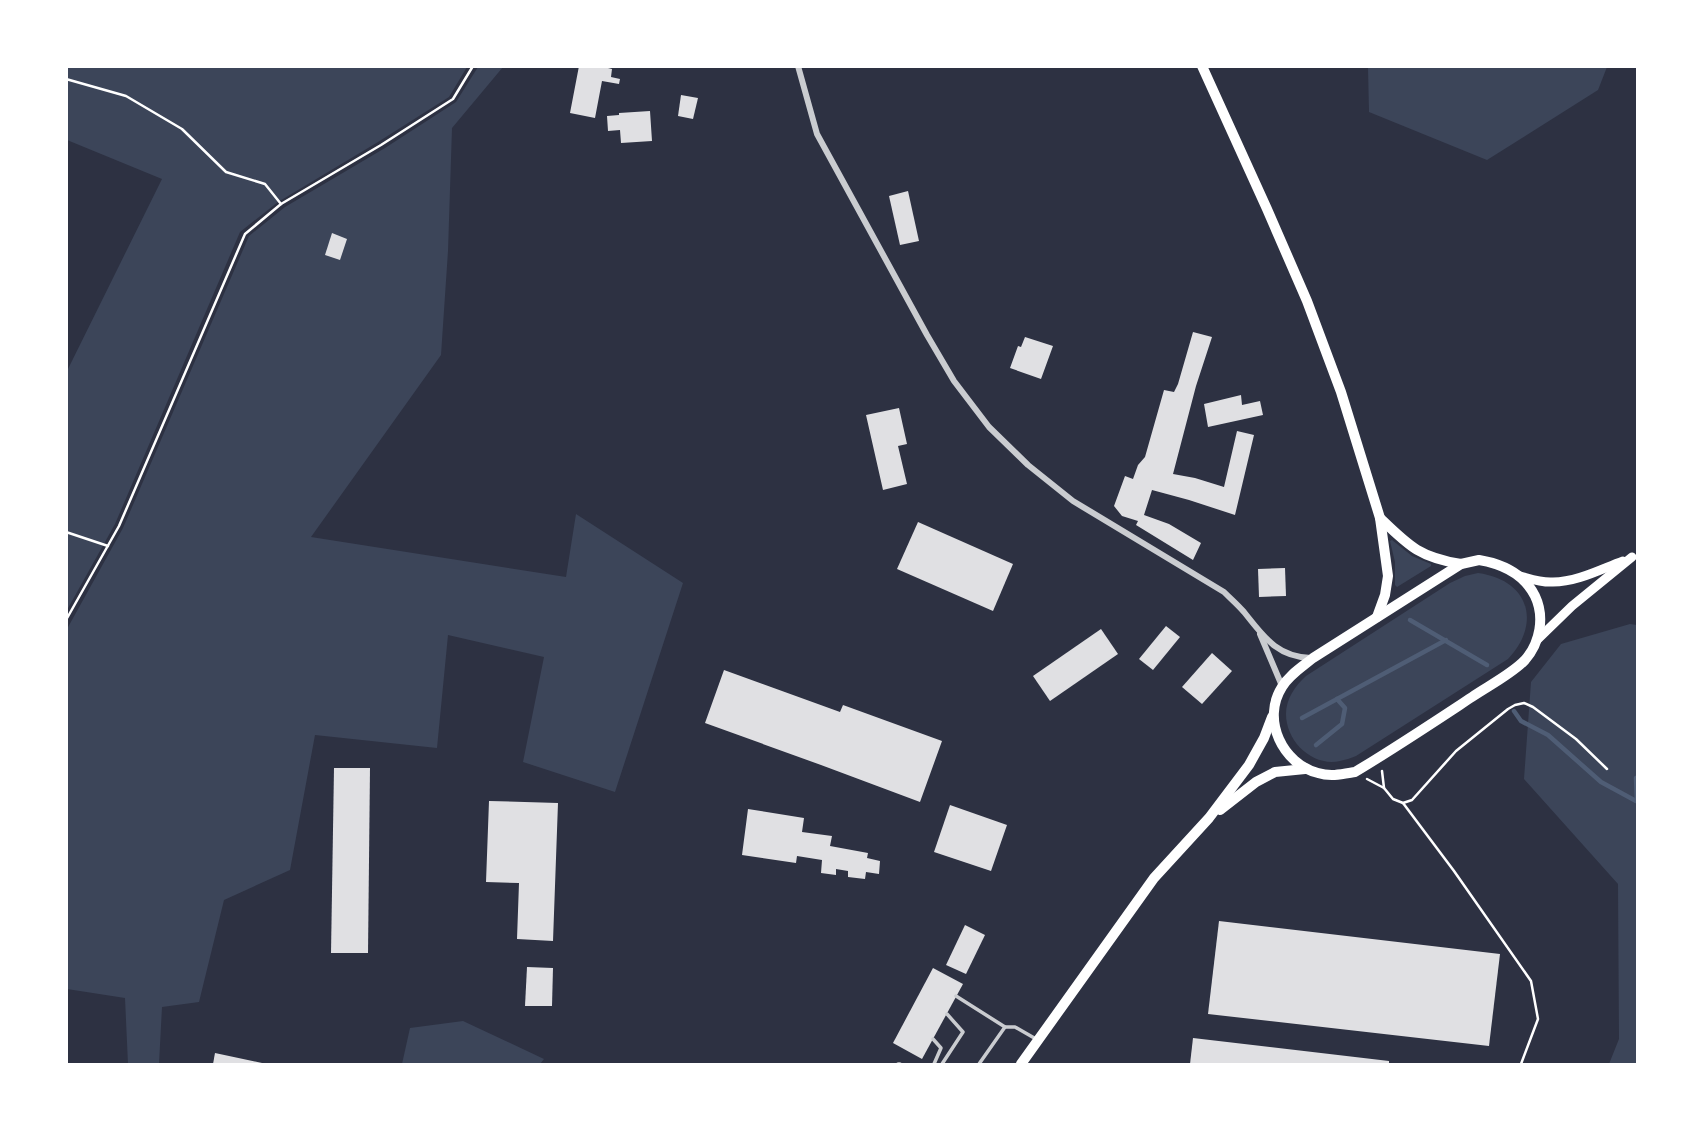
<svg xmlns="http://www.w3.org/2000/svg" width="1704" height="1131" font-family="Signika,sans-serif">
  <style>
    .green { fill: #3c4559 }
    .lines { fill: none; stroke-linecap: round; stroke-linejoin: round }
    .stream { stroke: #4f5d75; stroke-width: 4.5 }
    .building { fill: #e0e0e3 }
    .path { stroke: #fff; stroke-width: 2.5 }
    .service { stroke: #caccd0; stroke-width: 3.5 }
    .minor { stroke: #caccd0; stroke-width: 6 }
    .secondary { stroke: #fff; stroke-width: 9 }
    .primary { stroke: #fff; stroke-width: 10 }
  </style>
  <rect width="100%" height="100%" fill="#2d3142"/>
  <!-- green -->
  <g class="green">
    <path d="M67,67h400l-18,30 -71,45 -100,60 -38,30 -125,292 -48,86v-239l95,-192 -95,-39z"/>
    <path d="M478,67h25l-51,61 -4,123 -7,104 -130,182 255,40 10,-63 107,69 -68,209 -92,-30 21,-105 -96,-22 -11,113 -122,-13 -25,135 -66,30 -25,102 -37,5 -3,57h-31l-3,-66 -58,-9v-360l56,-101 126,-292 36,-29 100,-59 71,-46z"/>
    <path d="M1368,67v-1l239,1 -9,23 -111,70 -118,-48z"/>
    <path d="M1392,540l20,16 19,8v2l-34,21 -2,-2v-23l-5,-21z"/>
    <path d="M1478,573c51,7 64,50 30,86l-152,97c-5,2 -11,4 -16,5 -27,6 -54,-19 -54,-47 0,-15 9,-28 20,-38l144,-93 15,-7z"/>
    <path d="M1630,624l7,1v439h-28l10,-25 -1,-155 -94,-105 7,-97 30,-38z"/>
    <path d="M463,1021l81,38 -4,5h-138l8,-36z"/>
  </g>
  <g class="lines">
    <!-- stream -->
    <g class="stream">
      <path d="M1410,620l77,45"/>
      <path d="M1514,711l7,10 27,14 53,47 35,19"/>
      <path d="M1302,718l144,-78"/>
      <path d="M1316,745l26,-21 3,-16 -8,-9"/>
      <path d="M1637,801l-1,-23 2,-1"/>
    </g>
  </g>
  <!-- building -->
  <g class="building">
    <path d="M579,66h21l12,3 -1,8 9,2 -1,5 -17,-3 -7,37 -25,-5z"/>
    <path d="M681,95l17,3 -5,21 -15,-3z"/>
    <path d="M650,111l2,30 -31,2 -1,-13 -12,1 -1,-15 12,-1v-2z"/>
    <path d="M908,191l11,50 -19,4 -11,-49z"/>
    <path d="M332,233l15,6 -7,21 -15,-5z"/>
    <path d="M1193,332l19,5 -16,49 -23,88 22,4 29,9 13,-56 17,4 -19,80 -46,-15 -37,-10 -8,25 25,9 32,19 -8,17 -57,-35 2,-4 -16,-5 -8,-10 11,-30 8,3 5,-14 7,-8 19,-67 10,2 4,-8z"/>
    <path d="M1025,337l28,9 -12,33 -31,-11 8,-22 3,1z"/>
    <path d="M1241,395l1,10 18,-4 3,14 -55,12 -4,-23z"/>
    <path d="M899,408l8,36 -9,2 9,38 -24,6 -17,-75z"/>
    <path d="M918,522l95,42 -20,47 -96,-42z"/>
    <path d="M1285,568l1,28 -27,1 -1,-28z"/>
    <path d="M1166,626l14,11 -27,33 -14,-11z"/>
    <path d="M1101,629l17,25 -68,47 -17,-25z"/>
    <path d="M1212,653l20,18 -30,33 -20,-17z"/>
    <path d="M724,670l116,42 3,-7 99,36 -22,61 -99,-37 -116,-42z"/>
    <path d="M334,768h36l-2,185h-37z"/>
    <path d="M489,801l69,2 -5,138 -36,-2 2,-56 -33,-1z"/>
    <path d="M950,805l57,20 -16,46 -57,-19z"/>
    <path d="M748,809l56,9 -2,14 30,4 -2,10 38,7 -1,5 13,3 -1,13 -13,-2 -1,7 -17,-2v-6l-12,-2v6l-15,-2 1,-13 -25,-4 -1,7 -54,-8z"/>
    <path d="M1219,921l281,33 -11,92 -281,-32z"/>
    <path d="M965,925l20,10 -19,39 -20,-9z"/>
    <path d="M527,967l26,1 -1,38h-27z"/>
    <path d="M933,968l30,16 -41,75 -29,-16z"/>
    <path d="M1193,1038l196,23v3h-199z"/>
    <path d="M215,1053l47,10v1h-49z"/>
  </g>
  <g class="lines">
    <!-- path -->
    <g class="path">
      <path d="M66,79l60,17 56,33 44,43 39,12 16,20"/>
      <path d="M66,532l42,14"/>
      <path d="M66,620l53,-94 126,-292 36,-30 100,-59 72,-46 20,-33"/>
      <path d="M1382,771l2,17"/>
      <path d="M1367,779l17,9 9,11 10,4 9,-3 44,-49 52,-42 7,-4 9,-2 9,4 43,32 31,30"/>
      <path d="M1403,803l51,68 77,110 7,38 -17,45"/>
    </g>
    <!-- service -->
    <g class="service">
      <path d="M956,996l49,31"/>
      <path d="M933,1039l8,9 -7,16"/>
      <path d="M898,1064h2"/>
      <path d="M942,1064l21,-32 -16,-18"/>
      <path d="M979,1064l26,-37h10l21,12"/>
    </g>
    <!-- minor -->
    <g class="minor">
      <path d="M798,66l19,68 110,201 27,46 35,46 39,38 45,36 151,91c7,7 14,13 20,20 20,25 33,45 67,46"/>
      <path d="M1260,634l22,52"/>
    </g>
    <!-- secondary -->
    <g class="secondary">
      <path d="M1520,576c11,3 22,7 33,6 24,0 48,-13 70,-21"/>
      <path d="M1537,640l35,-34 60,-49"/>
    </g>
    <!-- primary -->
    <g class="primary">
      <path d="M1202,66l65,143 40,92 34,91 39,126 8,58 -3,19 -8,22"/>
      <path d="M1380,518c29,28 39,39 81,46"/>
      <path d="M1479,560c24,4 45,14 56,36 10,21 5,47 -10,64 -13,14 -37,26 -53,37 -38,25 -77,51 -117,75 -12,2 -24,5 -37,1 -35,-9 -57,-53 -36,-86 7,-12 20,-20 31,-29l148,-94z"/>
      <path d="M1220,810l36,-28 19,-10 30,-3"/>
      <path d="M1021,1064l133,-186 55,-60 40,-53 15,-27 8,-21"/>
    </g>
  </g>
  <!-- border -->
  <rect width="1704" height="1131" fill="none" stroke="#ffffff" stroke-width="136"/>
</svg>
